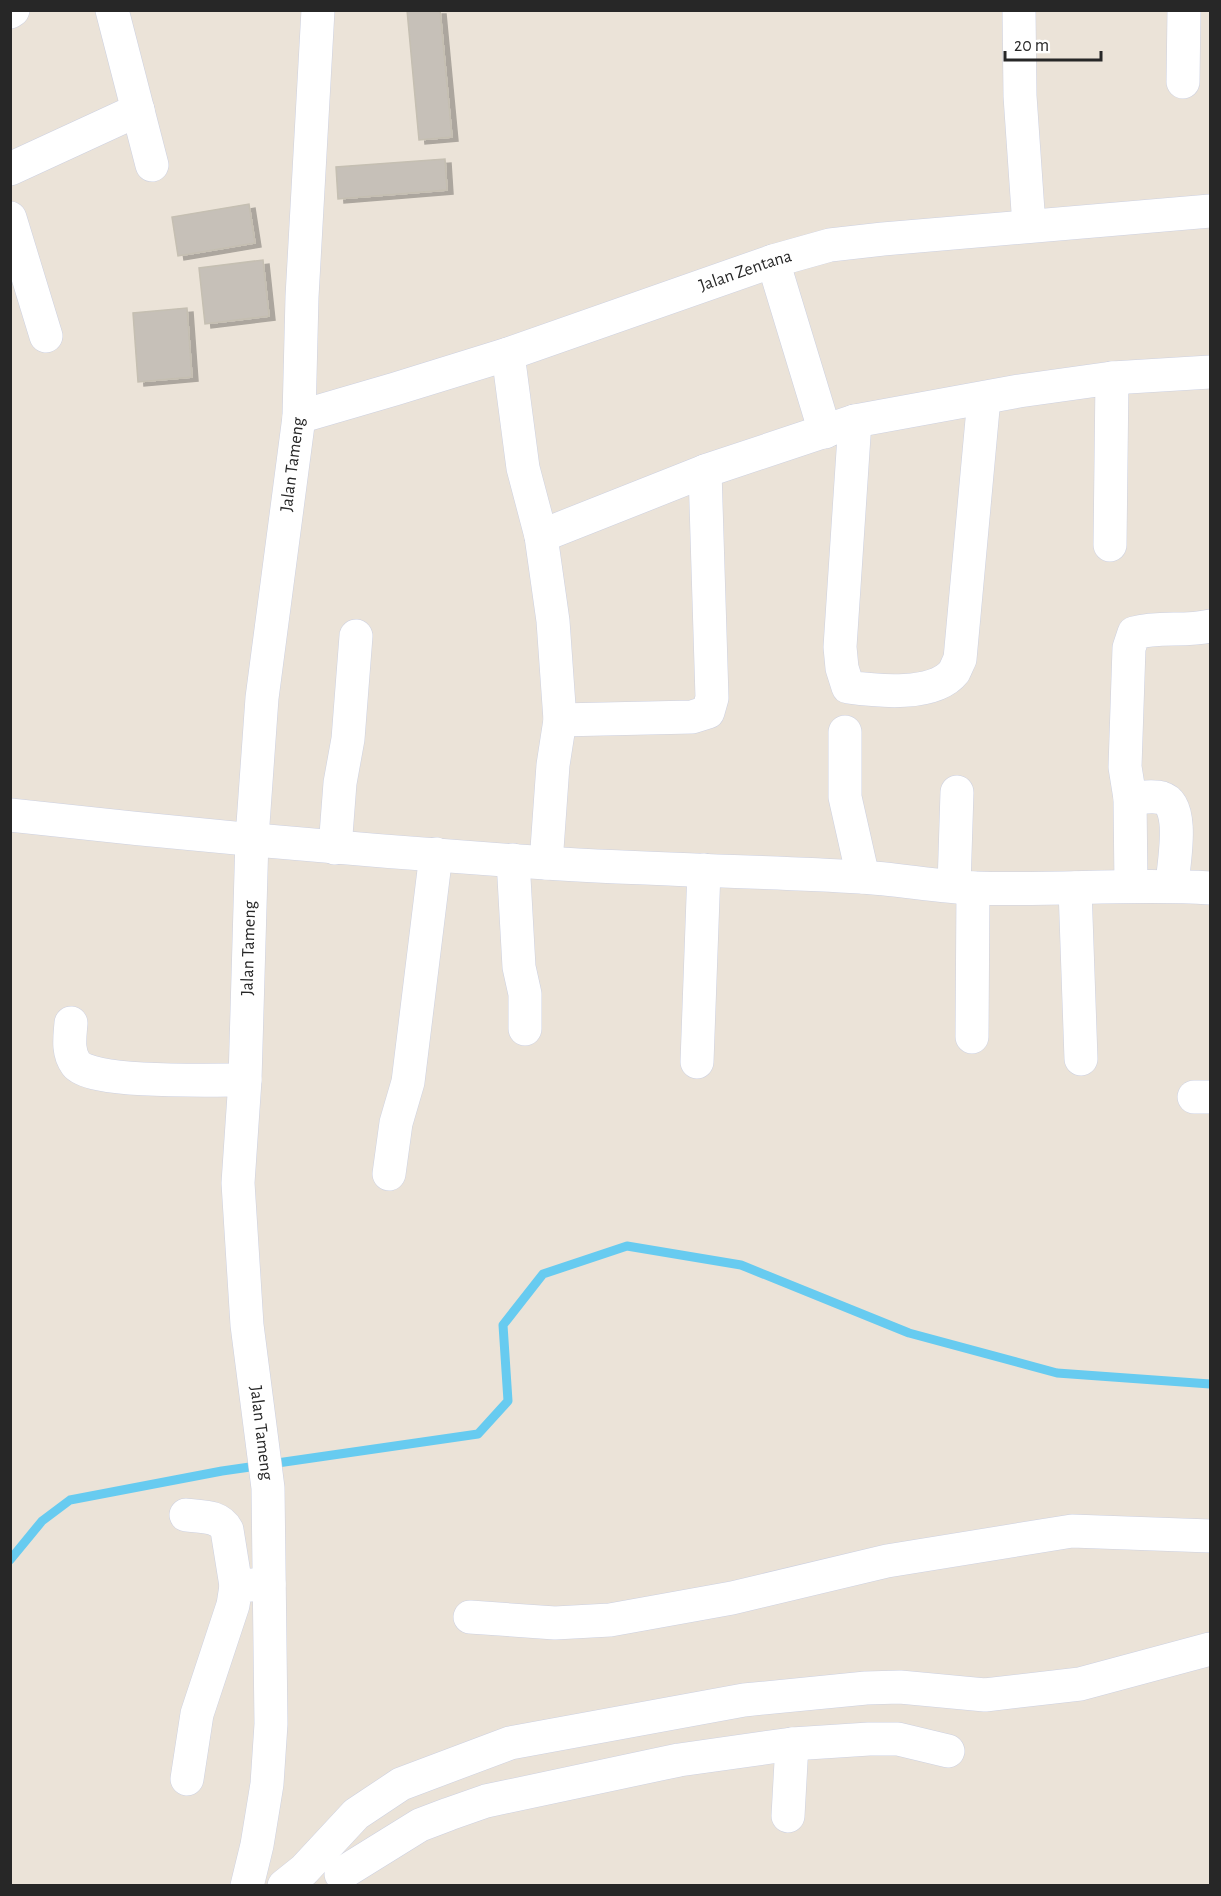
<svg xmlns="http://www.w3.org/2000/svg" width="1221" height="1896" font-family="'Alegreya Sans',sans-serif">
  <style>
    .lines { fill: none; stroke-linecap: round; stroke-linejoin: round }
    .stream { stroke: #67cbf0; stroke-width: 9 }
    .building { fill: #c6c0b8; stroke: #c5bfb2; stroke-width: 1.5; filter: url(#shadow) }
    .minor-casing { stroke: #cdd1e1; stroke-width: 34 }
    .minor { stroke: #fff; stroke-width: 33 }
    .labels { text-anchor: middle; dominant-baseline: central; stroke-width: 5; stroke-linejoin: round; paint-order: stroke }
    .street-label { font-size: 18px; fill: #272727; stroke: #fff }
  </style>
  <defs>
    <filter id="shadow"><feDropShadow dx="6" dy="4" stdDeviation="0" flood-color="#0004"/></filter>
  </defs>
  <rect width="100%" height="100%" fill="#ebe3d8"/>
  <g class="lines">
    <!-- stream -->
    <path class="stream" d="M10,1560l32,-39 28,-21 152,-29 256,-37 30,-33 -5,-76 40,-51 84,-28 114,19 168,68 148,40 153,11"/>
  </g>
  <!-- building -->
  <g class="building">
    <path d="M407,10h33l12,127 -33,3z"/>
    <path d="M445,159l2,31 -109,9 -2,-32z"/>
    <path d="M249,204l6,39 -77,13 -6,-39z"/>
    <path d="M263,260l6,56 -64,8 -6,-56z"/>
    <path d="M187,308l5,69 -54,5 -5,-69z"/>
  </g>
  <g class="lines">
    <!-- minor casing -->
    <g class="minor-casing">
      <g id="minor">
        <path d="M112,10l40,155"/>
        <path d="M1019,10l1,86 9,130"/>
        <path d="M10,12l3,-2"/>
        <path d="M1183,82l1,-72"/>
        <path d="M10,169l128,-59"/>
        <path d="M10,218l36,118"/>
        <path d="M773,261l52,171"/>
        <path d="M508,354l15,114 18,68"/>
        <path id="s1" d="M299,417l96,-28 113,-35 265,-93 57,-16 53,-6 327,-28"/>
        <path d="M855,421l-15,226 2,21 6,19c29,4 86,10 106,-15 2,-4 4,-9 6,-13l24,-261"/>
        <path d="M1110,545l2,-167"/>
        <path d="M560,720l132,-3 16,-5 4,-14 -7,-227"/>
        <path d="M845,732v65l18,80"/>
        <path d="M1130,798c10,0 23,-3 32,0 24,7 11,68 10,87"/>
        <path d="M10,815c179,20 357,36 536,48 105,7 210,8 314,14 39,2 77,10 115,11 78,3 157,-5 235,0"/>
        <path d="M335,848l5,-65 8,-44 8,-103"/>
        <path d="M513,860l6,107 6,27v35"/>
        <path d="M546,863l7,-98 7,-45 -7,-99 -12,-85 164,-65 150,-50 164,-30 93,-13 98,-6"/>
        <path d="M954,886l3,-94"/>
        <path d="M1131,886l-1,-88 -5,-31 4,-119 5,-15c25,-7 51,-1 76,-7"/>
        <path d="M1075,888l6,171"/>
        <path d="M71,1023c-1,13 -4,29 5,41 15,20 140,16 169,16"/>
        <path d="M972,1037l1,-149"/>
        <path d="M697,1062l7,-192"/>
        <path d="M1194,1097h16"/>
        <path d="M389,1174l7,-51 12,-41 28,-228"/>
        <path d="M186,1515c16,2 33,0 41,15l9,56"/>
        <path d="M470,1617l85,6 55,-3 122,-22 155,-37 185,-30 138,5"/>
        <path d="M187,1779l10,-65 36,-109 3,-19 33,-2"/>
        <path d="M788,1816l4,-72"/>
        <path d="M341,1874l79,-49 29,-11 37,-13 193,-41 113,-16 77,-5h29l50,12"/>
        <path id="s2" d="M247,1886l10,-41 10,-61 4,-60 -3,-236 -21,-163 -9,-142 7,-103 7,-242 10,-140 37,-281 3,-120 16,-287"/>
        <path d="M284,1886l20,-16 52,-56 45,-30 109,-41 234,-43 122,-12 34,-1 85,8 95,-11 130,-35"/>
      </g>
    </g>
    <!-- minor -->
    <use href="#minor" class="minor"/>
  </g>
  <g class="labels">
    <!-- street labels -->
    <g class="street-label">
      <text stroke="none"><textPath href="#s1" startOffset="470">Jalan Zentana</textPath></text>
      <text stroke="none"><textPath href="#s2" startOffset="1428">Jalan Tameng</textPath></text>
      <text stroke="none"><textPath href="#s2" startOffset="942">Jalan Tameng</textPath></text>
      <text transform="translate(261 1433) rotate(83)">Jalan Tameng</text>
    </g>
  </g>
  <!-- border -->
  <rect width="1221" height="1896" fill="none" stroke="#272727" stroke-width="24"/>
  <!-- scale -->
  <path d="M1005 51v9h96v-9" fill="none" stroke="#272727" stroke-width="3"/>
  <text x="1014" y="51" font-size="18" fill="#272727" stroke="#ffffff" stroke-width="4.5" paint-order="stroke">20 m</text>
</svg>
